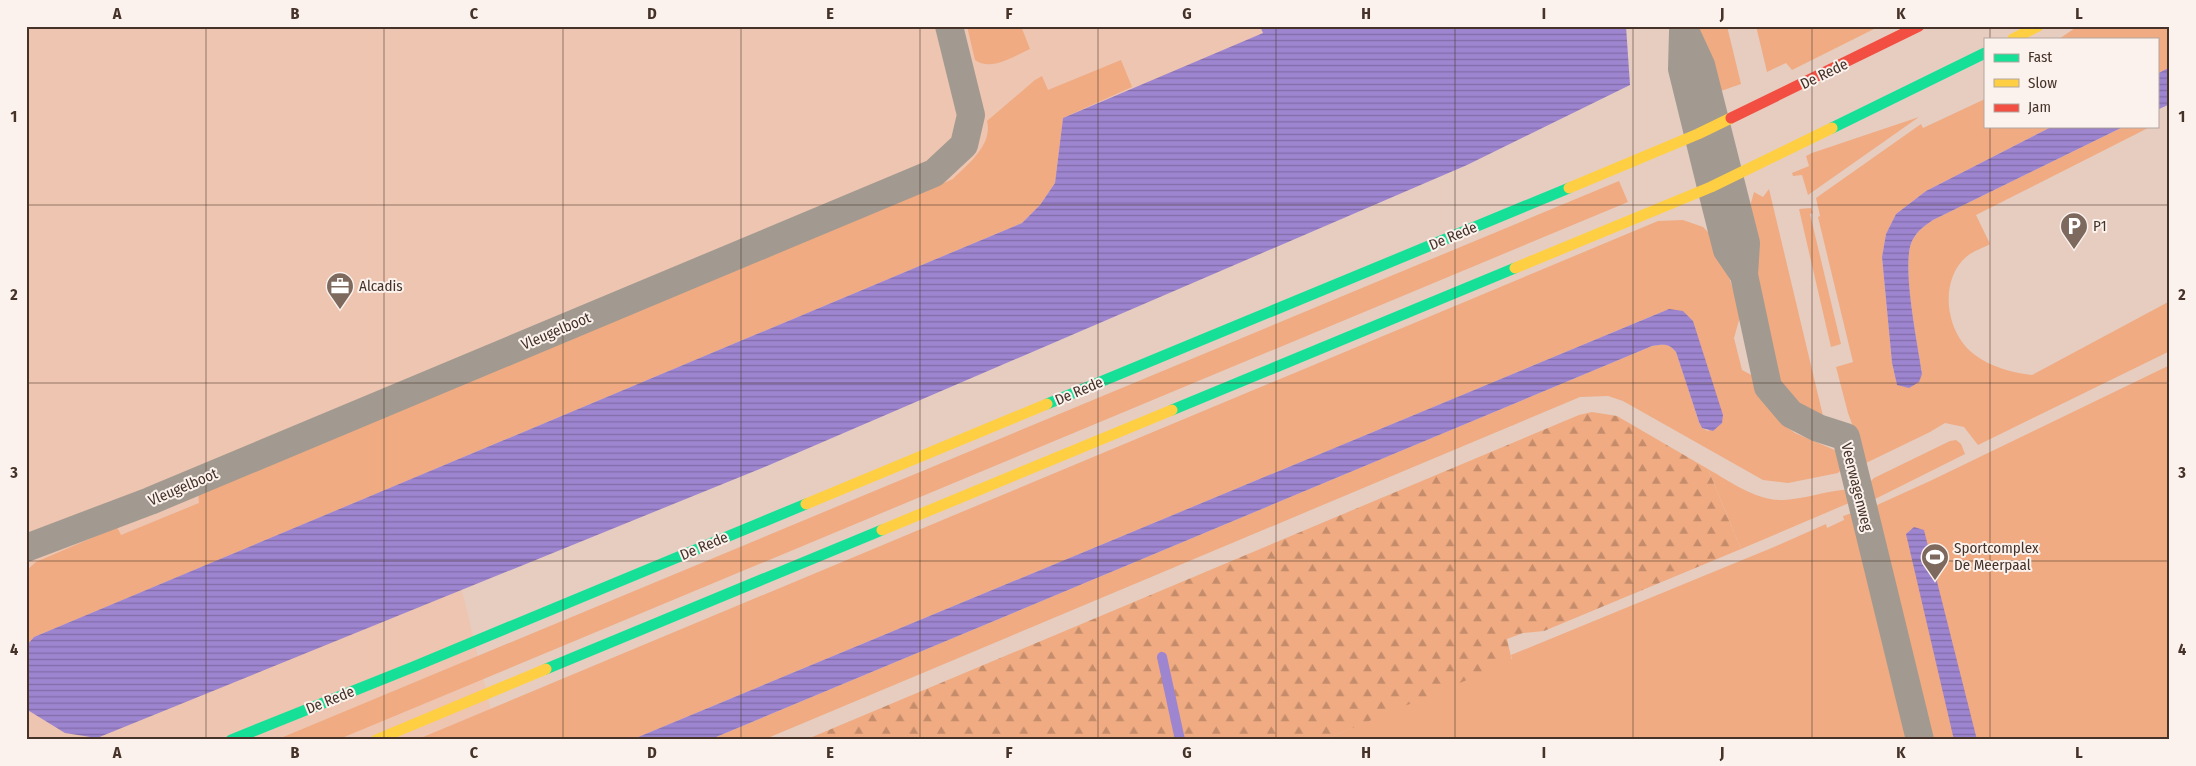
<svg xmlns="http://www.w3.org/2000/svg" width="2196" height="766" font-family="'Fira Sans Condensed',sans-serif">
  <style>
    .built { fill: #edc5b0 }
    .green { fill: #f0ab82 }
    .forest { fill: url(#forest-firs) }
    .water { fill: url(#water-rules) }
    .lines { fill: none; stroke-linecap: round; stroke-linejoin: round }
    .stream { stroke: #9d85d0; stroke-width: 10 }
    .street { stroke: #a29a90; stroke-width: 28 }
    .fast { stroke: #16e098; stroke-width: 11 }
    .slow { stroke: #ffcf43; stroke-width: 11 }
    .jam { stroke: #f24e42; stroke-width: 11 }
    .grid { fill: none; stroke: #45332a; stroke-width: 1; stroke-opacity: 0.55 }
    .labels { text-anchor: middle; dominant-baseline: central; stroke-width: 4; stroke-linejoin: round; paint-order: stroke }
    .street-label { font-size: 15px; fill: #45332a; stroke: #fcf2ed }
    .poi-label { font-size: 15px; fill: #45332a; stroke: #fcf2ed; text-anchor: start }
    .neatline { fill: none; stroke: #45332a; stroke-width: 2 }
    .grid-label { font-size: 16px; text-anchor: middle; font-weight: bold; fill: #45332a }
  </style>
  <defs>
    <pattern id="forest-firs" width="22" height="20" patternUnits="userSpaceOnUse" patternTransform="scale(1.25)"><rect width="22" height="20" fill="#f0ab82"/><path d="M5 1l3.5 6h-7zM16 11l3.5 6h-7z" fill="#c48c6b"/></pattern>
    <pattern id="water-rules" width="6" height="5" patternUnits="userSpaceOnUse" patternTransform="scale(1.25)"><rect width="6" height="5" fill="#9d85d0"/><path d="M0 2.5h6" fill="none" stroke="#826da9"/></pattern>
  </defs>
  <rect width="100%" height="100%" fill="#e6cdc0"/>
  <!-- built -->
  <path class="built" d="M26,26h1315l-912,427 69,287h-472z"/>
  <!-- green -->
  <g class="green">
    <path d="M1021,26l9,23c-16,7 -39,23 -55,11l-8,-34z"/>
    <path d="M1696,26h31l14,58 -23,8z"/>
    <path d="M1756,26h124l-88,44 -6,-7 -19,9z"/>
    <path d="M2078,26h92v41l-13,7v-35h-98z"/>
    <path d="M1121,60l11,27 -69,31 -8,65 -15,22 -18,18 -988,414 -8,9v-75l10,-9 81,-35 4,8 78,-32 -1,-10 755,-314c15,-15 40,-34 34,-58l48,-41 7,-4 6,14z"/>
    <path d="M1985,99v27h68l-127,65 -30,23 -10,20 -4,23 10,106 5,22 25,-11c-4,-29 -21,-109 -10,-133 5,-10 12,-15 21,-21l192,-94h27l-176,89 14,29c-7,4 -17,7 -24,13 -28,25 -20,77 9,98 16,12 38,18 57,20l138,-74v50l-192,94 -14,-18 -19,-4 -15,9 -64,31 -18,-50 -12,-46 17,-5 -35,-145 2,-1 -4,-18 105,-74 2,4z"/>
    <path d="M1919,117l-111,78 -6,-20 -9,1 -1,-3 17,-7 -3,-10 6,-3z"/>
    <path d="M1619,181l9,21 -1291,538h-61z"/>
    <path d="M1769,189l55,231 -12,-4 -32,-32 -20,-94 -8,-56 -3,-24 5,-18 9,5z"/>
    <path d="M1811,208l2,5 -3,1 31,130 -10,3 -32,-138z"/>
    <path d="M1683,220l20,7 14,14 24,72 -7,25 8,32 13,7 25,45 15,11 42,18 4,19 -3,3 -50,10 -25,-3 -140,-79 -15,-5 -28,1 -817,343h-54l943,-394c11,-2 17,-3 24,6l23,70 3,6 6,3 14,-15 -2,-8 -51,-99 -1038,431h-215l1242,-519z"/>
    <path d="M2170,365v375h-846l188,-81 -1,-4 263,-108 52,-23 1,4 17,-8 -1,-4 9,-3 1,3 77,-35z"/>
    <path d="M1956,440l5,4 4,10 -94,47 -2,-18 5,-5 76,-37z"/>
    <path d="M1708,469c23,13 48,32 76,31 19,-1 39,-8 58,-10h4l3,13 -108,46z"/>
  </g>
  <!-- forest -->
  <path class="forest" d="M1592,412l25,4 91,53 33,80 -197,82 -21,2 -16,6 5,22 -188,79h-519l774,-325z"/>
  <!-- water -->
  <g class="water">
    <path d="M1260,26h366l4,59 -163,80 -700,301 -670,272 -32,-5 -39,-24v-63l8,-9 988,-414 18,-18 15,-22 8,-65 200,-85z"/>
    <path d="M2170,67v37l-13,6v-36z"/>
    <path d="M2053,126h72l-192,94c-9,6 -16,11 -21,21 -11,24 6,104 10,133l-3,8 -10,6 -12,-3 -5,-22 -10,-106 4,-23 10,-20 30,-23z"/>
    <path d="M1669,309l14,2 10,10 30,94 -1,8 -9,8 -11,-3 -3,-6 -23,-70c-7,-9 -13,-8 -24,-6l-943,394h-78z"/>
    <path d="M1914,527l10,3 53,210h-23l-48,-206z"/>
  </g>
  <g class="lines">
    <!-- stream -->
    <path class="stream" d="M1162,657l18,83"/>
    <!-- street -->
    <g class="street">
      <path d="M1683,26l18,39 45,178 -2,32 24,112 23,27 27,14 28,9 74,303"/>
      <path d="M1683,32l-1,37 29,118 16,63 17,25"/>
      <path d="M26,548l124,-47 784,-328 30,-28 7,-30 -22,-89"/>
    </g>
    <!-- fast -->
    <g class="fast">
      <path d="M1832,128l153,-75"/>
      <path d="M1047,404l522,-216"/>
      <path d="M1172,410l343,-142"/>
      <path d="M546,669l336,-139"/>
      <path d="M231,740l182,-73 393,-163"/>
    </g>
    <!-- slow -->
    <g class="slow">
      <path d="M2013,39l25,-13"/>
      <path d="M1569,188l129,-54 33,-16"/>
      <path d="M1515,268l196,-81 121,-59"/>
      <path d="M806,504l241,-100"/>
      <path d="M882,530l290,-120"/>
      <path d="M376,740l170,-71"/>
    </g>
    <!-- jam -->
    <path class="jam" d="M1731,118l188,-92"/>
  </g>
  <!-- grid -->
  <path class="grid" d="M206,26v714M384,26v714M563,26v714M741,26v714M920,26v714M1098,26v714M1276,26v714M1455,26v714M1633,26v714M1812,26v714M1990,26v13M1990,126v614M26,205h2144M26,383h2144M26,561h2144"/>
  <!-- icons -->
  <defs>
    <g id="parking-pin" transform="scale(1.4375)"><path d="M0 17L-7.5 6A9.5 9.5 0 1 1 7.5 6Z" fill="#7d695e" stroke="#fcf2ed"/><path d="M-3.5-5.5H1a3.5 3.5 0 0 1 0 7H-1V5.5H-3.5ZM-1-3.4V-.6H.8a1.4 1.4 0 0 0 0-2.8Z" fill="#fff"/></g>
    <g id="office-pin" transform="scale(1.4375)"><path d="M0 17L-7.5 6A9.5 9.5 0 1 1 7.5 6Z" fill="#7d695e" stroke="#fcf2ed"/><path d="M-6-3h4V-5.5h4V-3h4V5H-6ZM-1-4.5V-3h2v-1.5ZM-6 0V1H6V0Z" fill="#fff"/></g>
    <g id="stadium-pin" transform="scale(1.4375)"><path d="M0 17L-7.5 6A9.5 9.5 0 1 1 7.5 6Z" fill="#7d695e" stroke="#fcf2ed"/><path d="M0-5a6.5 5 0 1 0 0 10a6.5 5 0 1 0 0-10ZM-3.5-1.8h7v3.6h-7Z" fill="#fff"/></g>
  </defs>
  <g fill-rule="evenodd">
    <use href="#parking-pin" x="2074" y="226"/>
    <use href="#office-pin" x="340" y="286"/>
    <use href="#stadium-pin" x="1935" y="557"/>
  </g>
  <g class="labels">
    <!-- street labels -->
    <g class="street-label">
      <text transform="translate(1824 74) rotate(-26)">De Rede</text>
      <text transform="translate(1453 236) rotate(-23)">De Rede</text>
      <text transform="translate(556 331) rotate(-23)">Vleugelboot</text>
      <text transform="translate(1079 391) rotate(-23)">De Rede</text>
      <text transform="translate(183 487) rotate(-23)">Vleugelboot</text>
      <text transform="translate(1857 487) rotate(76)">Veerwagenweg</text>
      <text transform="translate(704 546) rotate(-23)">De Rede</text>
      <text transform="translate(330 700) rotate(-22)">De Rede</text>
    </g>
    <!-- poi labels -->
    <g class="poi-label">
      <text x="2093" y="226">P1</text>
      <text x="359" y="286">Alcadis</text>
      <text x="1954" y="548">Sportcomplex<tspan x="1954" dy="17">De Meerpaal</tspan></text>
    </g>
  </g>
  <!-- border -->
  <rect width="2196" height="766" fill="none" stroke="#fcf2ed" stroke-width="55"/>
  <!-- legend -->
  <rect x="1984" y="38" width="175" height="90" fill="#fcf2ed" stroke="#b3a69f"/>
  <rect x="1994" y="54" width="25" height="8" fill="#16e098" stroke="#b3a69f"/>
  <text x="2028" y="62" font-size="15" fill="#45332a">Fast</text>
  <rect x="1994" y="79" width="25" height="8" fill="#ffcf43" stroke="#b3a69f"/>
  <text x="2028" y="88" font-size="15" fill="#45332a">Slow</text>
  <rect x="1994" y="104" width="25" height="8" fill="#f24e42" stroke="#b3a69f"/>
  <text x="2028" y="112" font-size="15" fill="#45332a">Jam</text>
  <rect x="28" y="28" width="2140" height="710" class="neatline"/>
  <g class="grid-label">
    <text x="117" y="19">A</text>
    <text x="295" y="19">B</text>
    <text x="474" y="19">C</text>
    <text x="652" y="19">D</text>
    <text x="830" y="19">E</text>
    <text x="1009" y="19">F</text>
    <text x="1187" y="19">G</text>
    <text x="1366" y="19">H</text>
    <text x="1544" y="19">I</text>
    <text x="1722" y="19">J</text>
    <text x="1901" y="19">K</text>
    <text x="2079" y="19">L</text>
    <text x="14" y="122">1</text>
    <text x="2182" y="122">1</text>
    <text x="14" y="300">2</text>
    <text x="2182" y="300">2</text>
    <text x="14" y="478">3</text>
    <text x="2182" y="478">3</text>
    <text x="14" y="655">4</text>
    <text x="2182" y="655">4</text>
    <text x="117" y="758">A</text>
    <text x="295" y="758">B</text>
    <text x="474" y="758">C</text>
    <text x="652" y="758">D</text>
    <text x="830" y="758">E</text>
    <text x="1009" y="758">F</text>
    <text x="1187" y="758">G</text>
    <text x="1366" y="758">H</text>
    <text x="1544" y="758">I</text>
    <text x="1722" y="758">J</text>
    <text x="1901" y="758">K</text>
    <text x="2079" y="758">L</text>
  </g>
</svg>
